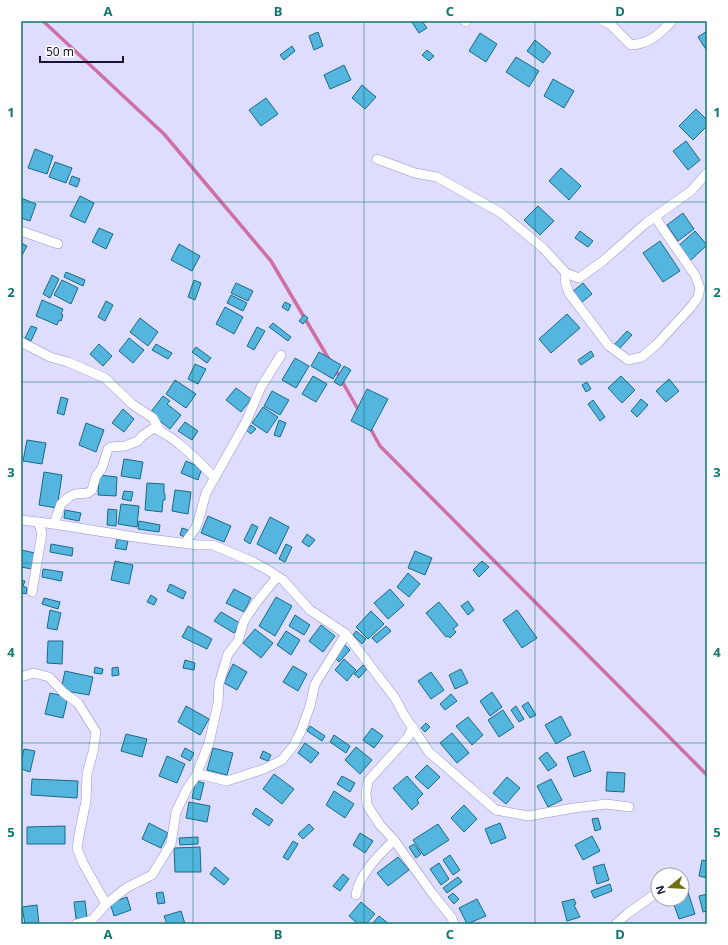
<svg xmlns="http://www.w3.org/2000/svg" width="728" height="945" font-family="'Noto Sans',sans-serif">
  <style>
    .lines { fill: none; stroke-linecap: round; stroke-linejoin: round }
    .stream { stroke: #ce70a3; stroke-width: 3.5 }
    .building { fill: #54b6de; stroke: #196a86 }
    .minor-casing { stroke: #9790da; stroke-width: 10 }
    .minor { stroke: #fff; stroke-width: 9 }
    .grid { fill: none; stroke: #0f766e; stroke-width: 1; stroke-opacity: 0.55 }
    .neatline { fill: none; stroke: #0f766e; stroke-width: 1.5 }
    .grid-label { font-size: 13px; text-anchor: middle; font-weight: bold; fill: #0f766e }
  </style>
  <rect width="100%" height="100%" fill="#dfddfd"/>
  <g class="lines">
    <!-- stream -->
    <g class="stream">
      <path d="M43,21l121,113 107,127 59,100"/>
      <path d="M335,369l24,42"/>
      <path d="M370,428l10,18 327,329"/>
    </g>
  </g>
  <!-- building -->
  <g class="building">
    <path d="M411,21h11l5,7 -8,5z"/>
    <path d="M707,31v20l-9,-14z"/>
    <path d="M318,32l5,14 -9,4 -5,-14z"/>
    <path d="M480,33l17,11 -11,18 -17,-11z"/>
    <path d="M535,40l16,13 -8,10 -16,-12z"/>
    <path d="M292,46l3,5 -11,9 -4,-5z"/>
    <path d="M427,50l7,6 -5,5 -7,-6z"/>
    <path d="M516,57l23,14 -10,16 -23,-15z"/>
    <path d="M344,65l7,15 -21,9 -6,-14z"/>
    <path d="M553,79l21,12 -10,17 -20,-12z"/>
    <path d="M362,85l14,12 -11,12 -13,-11z"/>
    <path d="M266,98l12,16 -17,12 -12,-16z"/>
    <path d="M696,109l11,11v6l-14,14 -14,-14z"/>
    <path d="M686,141l14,19 -12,10 -15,-19z"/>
    <path d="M35,149l18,7 -6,18 -19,-6z"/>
    <path d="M55,162l17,6 -6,15 -17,-6z"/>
    <path d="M561,168l20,18 -12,14 -20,-19z"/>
    <path d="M72,176l8,3 -3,8 -8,-3z"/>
    <path d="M80,196l14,7 -9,20 -15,-7z"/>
    <path d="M21,198l15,6 -6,17 -9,-3z"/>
    <path d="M538,206l16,15 -14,14 -16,-15z"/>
    <path d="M683,213l11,16 -16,12 -11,-16z"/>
    <path d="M99,228l14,6 -7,15 -14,-7z"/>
    <path d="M580,231l13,10 -5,6 -13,-9z"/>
    <path d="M695,231l12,14 -17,16 -13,-14z"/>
    <path d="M660,241l20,30 -17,11 -20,-29z"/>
    <path d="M21,243l6,3 -6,11z"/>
    <path d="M179,244l21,12 -8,15 -21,-11z"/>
    <path d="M66,272l19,8 -2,6 -19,-9z"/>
    <path d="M52,275l7,4 -9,19 -7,-4z"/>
    <path d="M62,280l16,8 -7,16 -17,-9z"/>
    <path d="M194,280l7,3 -6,17 -7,-3z"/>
    <path d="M236,283l17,8 -5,10 -17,-8z"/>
    <path d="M583,283l9,11 -11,9 -9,-11z"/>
    <path d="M231,295l16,8 -4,8 -16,-8z"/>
    <path d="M42,300l21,9 -2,5 2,1 -2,6 -2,-1 -2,5 -21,-9z"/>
    <path d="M106,301l7,4 -8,16 -7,-4z"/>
    <path d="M285,302l6,3 -3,6 -6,-4z"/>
    <path d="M225,307l18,10 -9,17 -18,-10z"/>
    <path d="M567,314l13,14 -29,25 -12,-14z"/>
    <path d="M304,315l4,3 -5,6 -4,-3z"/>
    <path d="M140,318l18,14 -10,14 -18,-14z"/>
    <path d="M273,323l18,14 -3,4 -19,-14z"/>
    <path d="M31,326l6,2 -6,13 -6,-3z"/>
    <path d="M257,327l8,4 -11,19 -7,-4z"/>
    <path d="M627,331l5,4 -13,14 -5,-4z"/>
    <path d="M129,338l15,12 -11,13 -14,-12z"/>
    <path d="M99,344l13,12 -9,10 -13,-12z"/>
    <path d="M156,344l16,9 -4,6 -16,-9z"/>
    <path d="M196,347l15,11 -4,5 -15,-11z"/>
    <path d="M591,351l3,5 -13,9 -3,-5z"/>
    <path d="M319,352l22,13 -8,14 -22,-13z"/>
    <path d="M295,358l14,8 -13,22 -14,-8z"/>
    <path d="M195,364l11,5 -8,15 -10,-5z"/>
    <path d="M344,366l7,4 -10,16 -7,-4z"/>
    <path d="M313,376l14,8 -11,18 -14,-8z"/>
    <path d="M621,376l14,14 -13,13 -14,-15z"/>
    <path d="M669,379l10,12 -13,11 -10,-11z"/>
    <path d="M175,380l21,14 -10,14 -20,-14z"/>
    <path d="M587,382l4,7 -5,3 -4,-7z"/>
    <path d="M236,388l15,11 -10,13 -15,-12z"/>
    <path d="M367,389l21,10 -17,32 -20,-10z"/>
    <path d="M272,391l17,9 -9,15 -16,-9z"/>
    <path d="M163,396l7,5 -3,3 14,11 -11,14 -20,-16z"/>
    <path d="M61,397l7,2 -4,16 -7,-2z"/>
    <path d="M641,399l7,6 -11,12 -6,-6z"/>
    <path d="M593,400l12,17 -5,4 -12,-17z"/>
    <path d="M263,407l15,10 -11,16 -15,-10z"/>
    <path d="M123,409l11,10 -10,13 -12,-9z"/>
    <path d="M279,420l7,3 -6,14 -6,-2z"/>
    <path d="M185,422l13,9 -6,9 -14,-9z"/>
    <path d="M86,423l18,7 -8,22 -17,-7z"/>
    <path d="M251,425l5,4 -5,5 -5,-4z"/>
    <path d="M27,440l19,3 -4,21 -19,-3z"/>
    <path d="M124,459l19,3 -3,17 -19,-3z"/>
    <path d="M186,461l16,7 -4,12 -17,-7z"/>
    <path d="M44,472l18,3 -5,33 -18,-3z"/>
    <path d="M99,475l18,2 -1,19 -18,-1z"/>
    <path d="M147,483l17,1v10h1v6h-2l-1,12 -17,-2z"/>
    <path d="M175,490l16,2 -3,22 -16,-3z"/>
    <path d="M124,491l9,1 -2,9 -9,-2z"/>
    <path d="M121,504l18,2 -2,21 -19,-3z"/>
    <path d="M108,509l9,1 -1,16 -9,-1z"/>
    <path d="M65,510l16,3 -2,8 -15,-3z"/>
    <path d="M208,516l23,10 -7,16 -23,-9z"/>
    <path d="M270,517l19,10 -13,27 -19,-10z"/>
    <path d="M139,521l21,4 -1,7 -21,-3z"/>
    <path d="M252,524l6,3 -8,17 -6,-4z"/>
    <path d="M182,528l6,2 -3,7 -5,-2z"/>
    <path d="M307,534l8,6 -6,7 -7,-5z"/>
    <path d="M117,539l11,2 -2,9 -11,-2z"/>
    <path d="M51,544l22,4 -1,8 -22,-4z"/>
    <path d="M286,544l6,3 -7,15 -6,-3z"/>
    <path d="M21,550l14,3 -3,16 -11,-2z"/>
    <path d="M415,551l17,7 -7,17 -17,-7z"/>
    <path d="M115,561l18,4 -4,19 -18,-4z"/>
    <path d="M482,561l7,6 -10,10 -6,-7z"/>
    <path d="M43,569l20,3 -2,9 -19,-4z"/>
    <path d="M408,573l12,11 -11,13 -12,-10z"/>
    <path d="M21,580l4,1 -2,5 4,2 -1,6 -4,-1 -1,2z"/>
    <path d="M170,584l16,8 -3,7 -16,-8z"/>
    <path d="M234,589l17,9 -7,14 -18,-9z"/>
    <path d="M390,589l14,16 -16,14 -14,-16z"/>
    <path d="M151,595l6,4 -3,6 -7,-3z"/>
    <path d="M276,597l16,9 -17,30 -16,-10z"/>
    <path d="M44,598l16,4 -2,7 -16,-5z"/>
    <path d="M468,601l6,9 -6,5 -7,-9z"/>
    <path d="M439,602l19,23 -5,4 3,3 -6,6 -2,-2 -2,1 -20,-24z"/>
    <path d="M50,610l11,3 -4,17 -10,-2z"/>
    <path d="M517,610l20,28 -15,10 -19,-28z"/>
    <path d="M371,611l13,13 -16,15 -12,-12z"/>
    <path d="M221,612l19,11 -6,10 -20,-12z"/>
    <path d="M295,615l15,10 -6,10 -15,-9z"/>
    <path d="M321,625l14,11 -12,16 -14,-11z"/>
    <path d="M188,626l24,13 -5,10 -25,-12z"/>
    <path d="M386,626l5,5 -14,12 -5,-5z"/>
    <path d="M255,629l18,14 -12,15 -18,-15z"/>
    <path d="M286,631l14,9 -9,15 -14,-10z"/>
    <path d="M356,631l10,8 -4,5 -9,-9z"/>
    <path d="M48,641h15l-1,23 -15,-1z"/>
    <path d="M343,643l7,7 -11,12 -6,-6z"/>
    <path d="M344,659l12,11 -9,11 -12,-11z"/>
    <path d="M185,660l10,3 -1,7 -11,-2z"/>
    <path d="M233,664l14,8 -10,18 -13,-7z"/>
    <path d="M363,665l4,4 -8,9 -5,-4z"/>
    <path d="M293,666l14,8 -9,17 -15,-9z"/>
    <path d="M95,667l8,2 -1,5 -8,-1z"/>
    <path d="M118,667l1,8 -7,1v-8z"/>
    <path d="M461,669l7,14 -13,6 -6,-14z"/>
    <path d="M65,671l28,6 -4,18 -28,-5z"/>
    <path d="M431,672l13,18 -13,9 -13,-18z"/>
    <path d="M492,692l10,15 -12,9 -10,-15z"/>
    <path d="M50,693l18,4 -5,21 -18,-4z"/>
    <path d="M451,694l6,7 -12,9 -5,-6z"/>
    <path d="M528,702l8,13 -6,3 -8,-12z"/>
    <path d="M186,706l23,13 -9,16 -22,-13z"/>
    <path d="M516,706l8,13 -5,3 -8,-12z"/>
    <path d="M503,710l11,17 -15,10 -11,-17z"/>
    <path d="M561,716l10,19 -15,9 -11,-19z"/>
    <path d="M468,717l15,18 -11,10 -16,-19z"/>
    <path d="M426,723l4,4 -5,5 -4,-4z"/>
    <path d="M310,726l15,10 -3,5 -15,-10z"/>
    <path d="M372,728l11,8 -9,12 -11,-8z"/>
    <path d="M452,733l17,20 -12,10 -17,-20z"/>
    <path d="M126,734l21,5 -5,18 -21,-6z"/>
    <path d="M334,735l16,11 -4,7 -16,-11z"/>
    <path d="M305,743l14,10 -8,10 -13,-10z"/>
    <path d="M356,747l16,13 -12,14 -15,-14z"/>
    <path d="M185,748l9,5 -4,8 -9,-5z"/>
    <path d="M213,748l20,5 -6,22 -20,-5z"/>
    <path d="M24,749l11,2 -5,21 -9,-3v-7z"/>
    <path d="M263,751l8,4 -3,6 -8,-3z"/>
    <path d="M584,751l7,20 -17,6 -7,-20z"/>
    <path d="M547,752l10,13 -9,6 -9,-13z"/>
    <path d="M167,756l18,8 -8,19 -18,-7z"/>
    <path d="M427,765l13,12 -12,12 -13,-12z"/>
    <path d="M607,772l18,1 -1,19 -18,-1z"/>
    <path d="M274,774l20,15 -12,15 -19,-15z"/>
    <path d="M342,776l13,7 -5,9 -13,-8z"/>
    <path d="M407,776l16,18 -6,6 2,3 -7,7 -19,-22z"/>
    <path d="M507,777l13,11 -14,16 -13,-11z"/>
    <path d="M32,779l46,2 -1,17 -46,-3z"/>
    <path d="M551,779l11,21 -14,7 -11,-21z"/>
    <path d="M196,781l8,2 -4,17 -8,-2z"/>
    <path d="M334,791l20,13 -9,14 -19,-13z"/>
    <path d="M189,802l21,4 -3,16 -21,-4z"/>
    <path d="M464,805l13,14 -13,13 -13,-14z"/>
    <path d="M256,808l17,12 -4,6 -17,-12z"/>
    <path d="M598,818l3,11 -6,2 -3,-12z"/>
    <path d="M149,823l19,10 -7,15 -19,-9z"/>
    <path d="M500,823l6,15 -15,6 -6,-15z"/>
    <path d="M309,824l5,5 -11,10 -5,-5z"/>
    <path d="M438,824l11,16 -25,16 -11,-16z"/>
    <path d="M65,826v18h-38v-17z"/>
    <path d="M360,833l13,8 -8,12 -12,-8z"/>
    <path d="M592,836l8,15 -17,9 -8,-15z"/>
    <path d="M198,837v7l-18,1 -1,-7z"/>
    <path d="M293,841l5,3 -10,16 -5,-3z"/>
    <path d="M414,844l7,10 -5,4 -7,-11z"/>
    <path d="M200,847l1,25h-26l-1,-24z"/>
    <path d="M450,855l10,15 -7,5 -10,-15z"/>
    <path d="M398,857l11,13 -21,16 -11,-13z"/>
    <path d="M702,860l5,1v17l-8,-2z"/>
    <path d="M439,863l10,16 -8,6 -11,-16z"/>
    <path d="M604,864l5,16 -12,4 -4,-17z"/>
    <path d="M215,867l14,12 -5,6 -14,-11z"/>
    <path d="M343,874l6,5 -9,12 -7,-5z"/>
    <path d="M458,877l4,5 -15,11 -4,-5z"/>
    <path d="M610,884l2,7 -18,7 -3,-7z"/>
    <path d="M687,889l8,25 -16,5 -7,-20h10v-8z"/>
    <path d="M163,892l2,11 -7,1 -2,-11z"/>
    <path d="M453,893l6,6 -5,5 -6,-7z"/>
    <path d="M707,894v17l-4,1 -4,-16z"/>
    <path d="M127,897l4,13 -17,6 -4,-13z"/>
    <path d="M477,899l9,17 -19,8 -8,-16z"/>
    <path d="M574,899l2,5 -2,1 6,12 -13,4 -5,-19z"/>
    <path d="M85,901l2,17 -11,1 -2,-17z"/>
    <path d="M361,902l14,12 -9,10h-8l-9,-8z"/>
    <path d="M37,905l2,19h-14l-3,-17z"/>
    <path d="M181,911l4,13h-18l-3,-8z"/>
    <path d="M379,916l10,8h-17z"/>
  </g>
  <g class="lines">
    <!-- minor casing -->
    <g class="minor-casing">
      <g id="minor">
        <path d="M465,21l1,1"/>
        <path d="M603,21l7,3 21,21c19,-1 28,-11 41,-24"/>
        <path d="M377,159l38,14 22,4 64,36 42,35 23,25 13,5 24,-17 43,-38 45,-32 16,-18"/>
        <path d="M21,231l37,13"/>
        <path d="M566,273l-1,8 4,12 6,8 34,45 19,14 14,-3 15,-13 34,-37 7,-10 2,-9 -5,-13 -28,-40 -12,-18"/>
        <path d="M21,342l29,15 18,5 37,16 27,26 21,14 7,13"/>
        <path d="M21,520l33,4 87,14 57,7h15l40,17 13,7 17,11 27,30 36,24 49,64 9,17 25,37 67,58 32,6 46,-8 32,-4 23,3"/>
        <path d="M54,524l7,-20 8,-7 6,-3 13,-1 4,-3 4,-14 6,-8 6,-19 3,-2 14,-1 13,-5 4,-5 12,-8c24,11 42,31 61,50"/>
        <path d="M185,543l10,-14 3,-7 8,-29 40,-71 15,-35 20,-32"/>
        <path d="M32,592l10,-59 -4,-11"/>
        <path d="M21,677l13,-4 15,4 15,16 14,10 18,29 -3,20 -6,22 -1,27 -7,34 -2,13 6,15 23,41"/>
        <path d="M413,727l-5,10 -40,44 -2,12 1,12 13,20 14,15 38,53 20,25 2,6"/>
        <path d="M196,776l13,-33 9,-40 1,-19 9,-30 10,-13 6,-20 12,-18 21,-26"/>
        <path d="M356,895c3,-21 24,-41 38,-55"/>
        <path d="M76,924l16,-4 14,-16 20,-16 26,-13 19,-31 5,-32 11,-23 9,-13 6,-1 25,6 37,-12 18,-9 12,-15 7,-14 9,-25 5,-22 31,-50"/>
        <path d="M616,924l11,-10 31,-22"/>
      </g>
    </g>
    <!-- minor -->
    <use href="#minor" class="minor"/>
  </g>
  <!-- grid -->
  <path class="grid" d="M193,21v903M364,21v903M535,21v903M21,202h686M21,382h686M21,563h686M21,743h686"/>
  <!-- border -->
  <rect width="728" height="945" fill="none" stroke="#ffffff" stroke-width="44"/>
  <!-- north arrow -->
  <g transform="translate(670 887) rotate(252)"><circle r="19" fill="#ffffff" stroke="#a3a1ad"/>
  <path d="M0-3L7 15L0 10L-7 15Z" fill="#736f10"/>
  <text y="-6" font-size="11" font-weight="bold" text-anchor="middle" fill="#191531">N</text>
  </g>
  <!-- scale -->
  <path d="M40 56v6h83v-6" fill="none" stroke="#191531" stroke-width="2"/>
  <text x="46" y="56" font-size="12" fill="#191531" stroke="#ffffff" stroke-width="3" paint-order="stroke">50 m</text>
  <rect x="22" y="22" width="684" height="901" class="neatline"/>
  <g class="grid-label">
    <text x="108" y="16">A</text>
    <text x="278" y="16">B</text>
    <text x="450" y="16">C</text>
    <text x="620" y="16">D</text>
    <text x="11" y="117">1</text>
    <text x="717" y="117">1</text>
    <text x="11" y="297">2</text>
    <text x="717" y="297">2</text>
    <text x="11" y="477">3</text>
    <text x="717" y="477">3</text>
    <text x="11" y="657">4</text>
    <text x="717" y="657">4</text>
    <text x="11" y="837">5</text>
    <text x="717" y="837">5</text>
    <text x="108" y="939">A</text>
    <text x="278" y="939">B</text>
    <text x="450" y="939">C</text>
    <text x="620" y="939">D</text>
  </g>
</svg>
